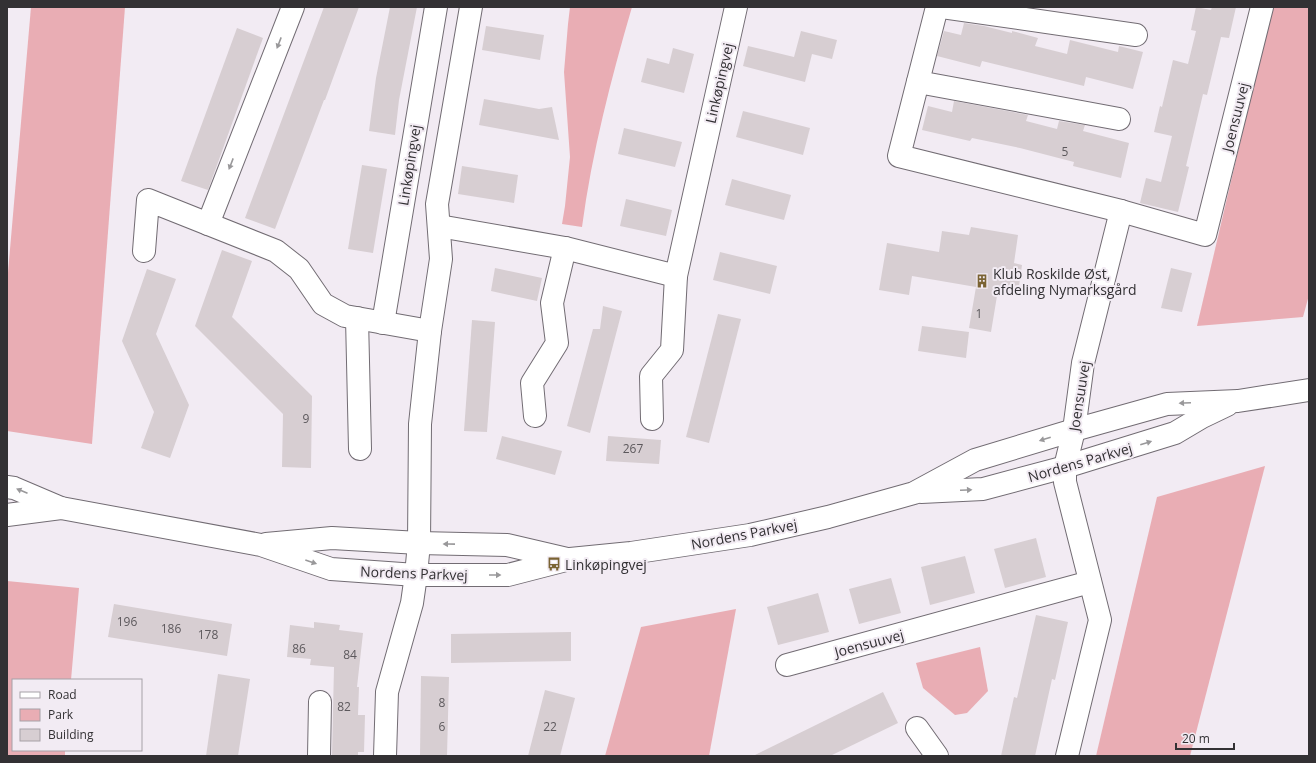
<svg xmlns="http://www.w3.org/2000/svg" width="1316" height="763" font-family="'Open Sans',sans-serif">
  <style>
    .green { fill: #e9adb4 }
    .building { fill: #d7ced2 }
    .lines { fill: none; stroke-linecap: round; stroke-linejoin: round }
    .minor-casing { stroke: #726c73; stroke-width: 24 }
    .minor { stroke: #fff; stroke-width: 22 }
    .oneway { fill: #99989a }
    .labels { text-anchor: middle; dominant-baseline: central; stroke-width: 4; stroke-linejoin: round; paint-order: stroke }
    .number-label { font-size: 12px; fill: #5c585c }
    .street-label { font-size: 14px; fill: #333134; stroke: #f2ebf3 }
    .poi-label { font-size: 14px; fill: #333134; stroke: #f2ebf3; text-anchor: start }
  </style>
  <rect width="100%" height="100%" fill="#f2ebf3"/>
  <!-- green -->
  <g class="green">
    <path d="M31,7h94l-33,437 -85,-13v-147z"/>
    <path d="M570,7h62c-21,72 -40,145 -50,220l-20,-3 3,-18 5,-49 -6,-85 4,-48z"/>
    <path d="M1272,7h37v288l-6,22 -106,9z"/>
    <path d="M1265,466l-75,290h-94l61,-259z"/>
    <path d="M7,581l72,7 -8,92h-58v70h52v6h-58z"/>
    <path d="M736,609l-27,147h-104l36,-129z"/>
    <path d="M980,647l8,44 -21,22 -12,2 -32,-27 -7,-25z"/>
  </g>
  <!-- building -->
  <g class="building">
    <path d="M324,7h35l-34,93h-1l-49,129 -30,-11z"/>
    <path d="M390,7h27l-18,93 -4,35 -26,-4 7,-53z"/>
    <path d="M1196,7l15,3 1,-3h24l-7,31 -8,-1 -14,58 -4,-1 -17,72 3,1 -11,45 -38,-9 6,-25 15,4 11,-46 -18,-4 6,-26 2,1 11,-47 15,4 8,-33 -5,-1z"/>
    <path d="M964,23l20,3 28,7v-2l26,7 -3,8 32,8 3,-14 48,12 1,-6 24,6 -10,37 -47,-12 -2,9 -102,-25 -2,6 -43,-11 7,-25 17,4z"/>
    <path d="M486,26l58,9 -4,25 -58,-10z"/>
    <path d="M237,28l26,10 -55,152 -27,-9z"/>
    <path d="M801,31l36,9 -5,19 -20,-5 -7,28 -62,-16 5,-20 46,11z"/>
    <path d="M673,48l21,6 -10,39 -43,-11 6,-24 22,6z"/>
    <path d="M484,99l55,10 13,-2 7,33 -80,-15z"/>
    <path d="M954,101l74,14 -2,6 31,8 2,-8 26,4 -2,6 46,12 -8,35 -48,-12 1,-4 -54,-14 -48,-10 -2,3 -48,-11 6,-24 24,6z"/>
    <path d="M743,111l67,17 -7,27 -67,-18z"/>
    <path d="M624,128l58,14 -7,25 -57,-13z"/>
    <path d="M362,165l25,4 -14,84 -25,-4z"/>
    <path d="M462,166l56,9 -4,28 -56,-9z"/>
    <path d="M732,179l59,16 -7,25 -59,-15z"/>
    <path d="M626,199l46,11 -6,26 -46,-10z"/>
    <path d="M971,227l47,8 -4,28 8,2 -4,28 -20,-3 -7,42 -22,-4 7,-41 -64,-11 -3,19 -30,-5 8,-47 52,9 3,-21 27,4z"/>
    <path d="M222,250l30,11 -20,56 80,79 -1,72 -29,-1 1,-53 -88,-88z"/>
    <path d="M720,252l57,14 -7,28 -57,-14z"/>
    <path d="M495,268l47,10 -5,23 -46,-10z"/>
    <path d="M1171,268l21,5 -10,39 -21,-4z"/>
    <path d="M147,269l29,10 -20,55 33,71 -19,53 -29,-10 13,-36 -32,-71z"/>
    <path d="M603,306l19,5 -32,122 -23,-7 26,-97h7z"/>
    <path d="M718,314l23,5 -32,124 -23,-6z"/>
    <path d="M472,320l23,2 -8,110 -23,-1z"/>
    <path d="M922,326l47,6 -3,26 -48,-7z"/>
    <path d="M502,436l60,15 -7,24 -59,-16z"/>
    <path d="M608,436l53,4 -2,24 -53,-3z"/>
    <path d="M1036,538l10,39 -41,11 -11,-39z"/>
    <path d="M965,556l10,37 -45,12 -9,-38z"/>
    <path d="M891,578l10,35 -42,11 -10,-35z"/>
    <path d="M818,593l11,39 -51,13 -11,-38z"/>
    <path d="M114,604l118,20 -5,32 -119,-19z"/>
    <path d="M1036,615l32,7 -13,58 -3,-1 -17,77h-34l13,-59 3,1z"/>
    <path d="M314,622l26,3 -1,5 24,3 -6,54h2l-1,28h7l-1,37h-6v4h-26l2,-89 -24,-2 1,-6 -24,-2 3,-32 24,3z"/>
    <path d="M571,632v29l-120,2v-29z"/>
    <path d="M218,674l32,5 -12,77h-32z"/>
    <path d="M421,676l28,1 -2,79h-27z"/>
    <path d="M545,690l30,8 -15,58h-32z"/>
    <path d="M883,692l15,31 -68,33h-77z"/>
  </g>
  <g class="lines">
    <!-- minor casing -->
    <g class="minor-casing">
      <g id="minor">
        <path d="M937,7l-38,149 222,55 84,24 57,-228"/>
        <path d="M942,7l194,28"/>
        <path d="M918,82l201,37"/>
        <path d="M208,224l85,-217"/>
        <path d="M439,226l126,22 111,28 60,-269"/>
        <path d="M144,251l4,-51 128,51 23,18 24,35 22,12 85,15"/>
        <path d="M357,318l3,131"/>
        <path d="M383,323l53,-316"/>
        <path d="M535,416l-3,-33 25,-40 -5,-40 13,-55"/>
        <path d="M652,419l-1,-43 21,-26 4,-74"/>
        <path d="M7,487l7,1 47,20 200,37 70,24 85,6h92l62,-16 61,-6 119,-18 78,-18 86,-24 61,-33 99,-30 93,-26 71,-3 71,-11"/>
        <path d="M921,492l62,-3 82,-22 110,-34 27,-16 25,-12"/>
        <path d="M7,515l54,-7"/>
        <path d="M266,544l66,-6 87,5 88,2 60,14"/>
        <path d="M787,665l303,-83"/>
        <path d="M917,728l20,28"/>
        <path d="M319,756l1,-54"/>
        <path d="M385,756l2,-64 25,-89 4,-28 3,-32 1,-119 10,-93 11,-72 -4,-55 34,-197"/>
        <path d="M1067,756l33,-136 -35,-138v-15l9,-37 9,-67 38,-152"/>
      </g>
    </g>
    <!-- minor -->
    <use href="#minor" class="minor"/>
  </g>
  <!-- one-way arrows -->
  <defs><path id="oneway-solid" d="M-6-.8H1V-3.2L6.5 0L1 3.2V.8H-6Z"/></defs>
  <g class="oneway">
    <use href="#oneway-solid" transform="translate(279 43) rotate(111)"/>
    <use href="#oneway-solid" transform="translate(231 164) rotate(111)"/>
    <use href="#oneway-solid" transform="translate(1185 403) rotate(177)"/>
    <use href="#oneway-solid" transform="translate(1045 439) rotate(163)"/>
    <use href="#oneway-solid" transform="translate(1146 443) rotate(-17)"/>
    <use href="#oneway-solid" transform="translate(966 490) rotate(-3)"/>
    <use href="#oneway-solid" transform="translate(22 491) rotate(-157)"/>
    <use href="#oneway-solid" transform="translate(449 544) rotate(-179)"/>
    <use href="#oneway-solid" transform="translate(311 562) rotate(19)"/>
    <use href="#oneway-solid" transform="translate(495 575)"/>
  </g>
  <!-- icons -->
  <defs>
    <g id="building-bare" transform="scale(1.08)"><path d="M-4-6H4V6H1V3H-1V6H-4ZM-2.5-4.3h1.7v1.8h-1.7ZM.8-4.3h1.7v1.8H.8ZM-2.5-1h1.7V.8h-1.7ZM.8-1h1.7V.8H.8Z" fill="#7a6333" stroke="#f2ebf3" stroke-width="2.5" paint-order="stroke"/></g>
    <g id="bus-bare" transform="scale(1.08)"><path d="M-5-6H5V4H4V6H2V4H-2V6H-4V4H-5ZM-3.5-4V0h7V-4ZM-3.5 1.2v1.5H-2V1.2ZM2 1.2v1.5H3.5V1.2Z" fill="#7a6333" stroke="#f2ebf3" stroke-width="2.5" paint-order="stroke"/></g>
  </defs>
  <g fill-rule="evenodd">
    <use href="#building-bare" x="982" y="281"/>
    <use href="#bus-bare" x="554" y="564"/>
  </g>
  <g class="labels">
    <!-- number labels -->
    <g class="number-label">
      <text x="1065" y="151">5</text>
      <text x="979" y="313">1</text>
      <text x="306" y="418">9</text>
      <text x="633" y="448">267</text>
      <text x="127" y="621">196</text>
      <text x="171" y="628">186</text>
      <text x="208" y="634">178</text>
      <text x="299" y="648">86</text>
      <text x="350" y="654">84</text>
      <text x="442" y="702">8</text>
      <text x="344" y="706">82</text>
      <text x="442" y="726">6</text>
      <text x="550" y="726">22</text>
    </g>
    <!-- street labels -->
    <g class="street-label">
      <text transform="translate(719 83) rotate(-77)">Linkøpingvej</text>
      <text transform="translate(1235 117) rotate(-76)">Joensuuvej</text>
      <text transform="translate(409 165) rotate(-81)">Linkøpingvej</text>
      <text transform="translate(1079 396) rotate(-81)">Joensuuvej</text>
      <text transform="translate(1080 462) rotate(-16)">Nordens Parkvej</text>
      <text transform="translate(744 534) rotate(-11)">Nordens Parkvej</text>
      <text transform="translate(414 573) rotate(2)">Nordens Parkvej</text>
      <text transform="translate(869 643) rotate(-15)">Joensuuvej</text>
    </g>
    <!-- poi labels -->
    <g class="poi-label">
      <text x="993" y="273">Klub Roskilde Øst,<tspan x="993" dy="16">afdeling Nymarksgård</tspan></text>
      <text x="565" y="564">Linkøpingvej</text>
    </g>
  </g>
  <!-- border -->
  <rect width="1316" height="763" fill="none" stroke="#333134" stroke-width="16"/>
  <!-- legend -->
  <rect x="12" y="679" width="130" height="72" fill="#f2ebf3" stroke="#a6a1a7"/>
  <rect x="20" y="692" width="20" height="6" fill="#ffffff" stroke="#a6a1a7"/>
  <text x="48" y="699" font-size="12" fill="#333134">Road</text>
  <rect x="20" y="709" width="20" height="12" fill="#e9adb4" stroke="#a6a1a7"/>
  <text x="48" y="719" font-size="12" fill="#333134">Park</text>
  <rect x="20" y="729" width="20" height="12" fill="#d7ced2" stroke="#a6a1a7"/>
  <text x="48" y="739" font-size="12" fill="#333134">Building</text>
  <!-- scale -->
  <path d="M1176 743v6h58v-6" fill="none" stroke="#333134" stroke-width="2"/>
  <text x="1182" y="743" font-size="12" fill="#333134" stroke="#f2ebf3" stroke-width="3" paint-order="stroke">20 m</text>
</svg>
